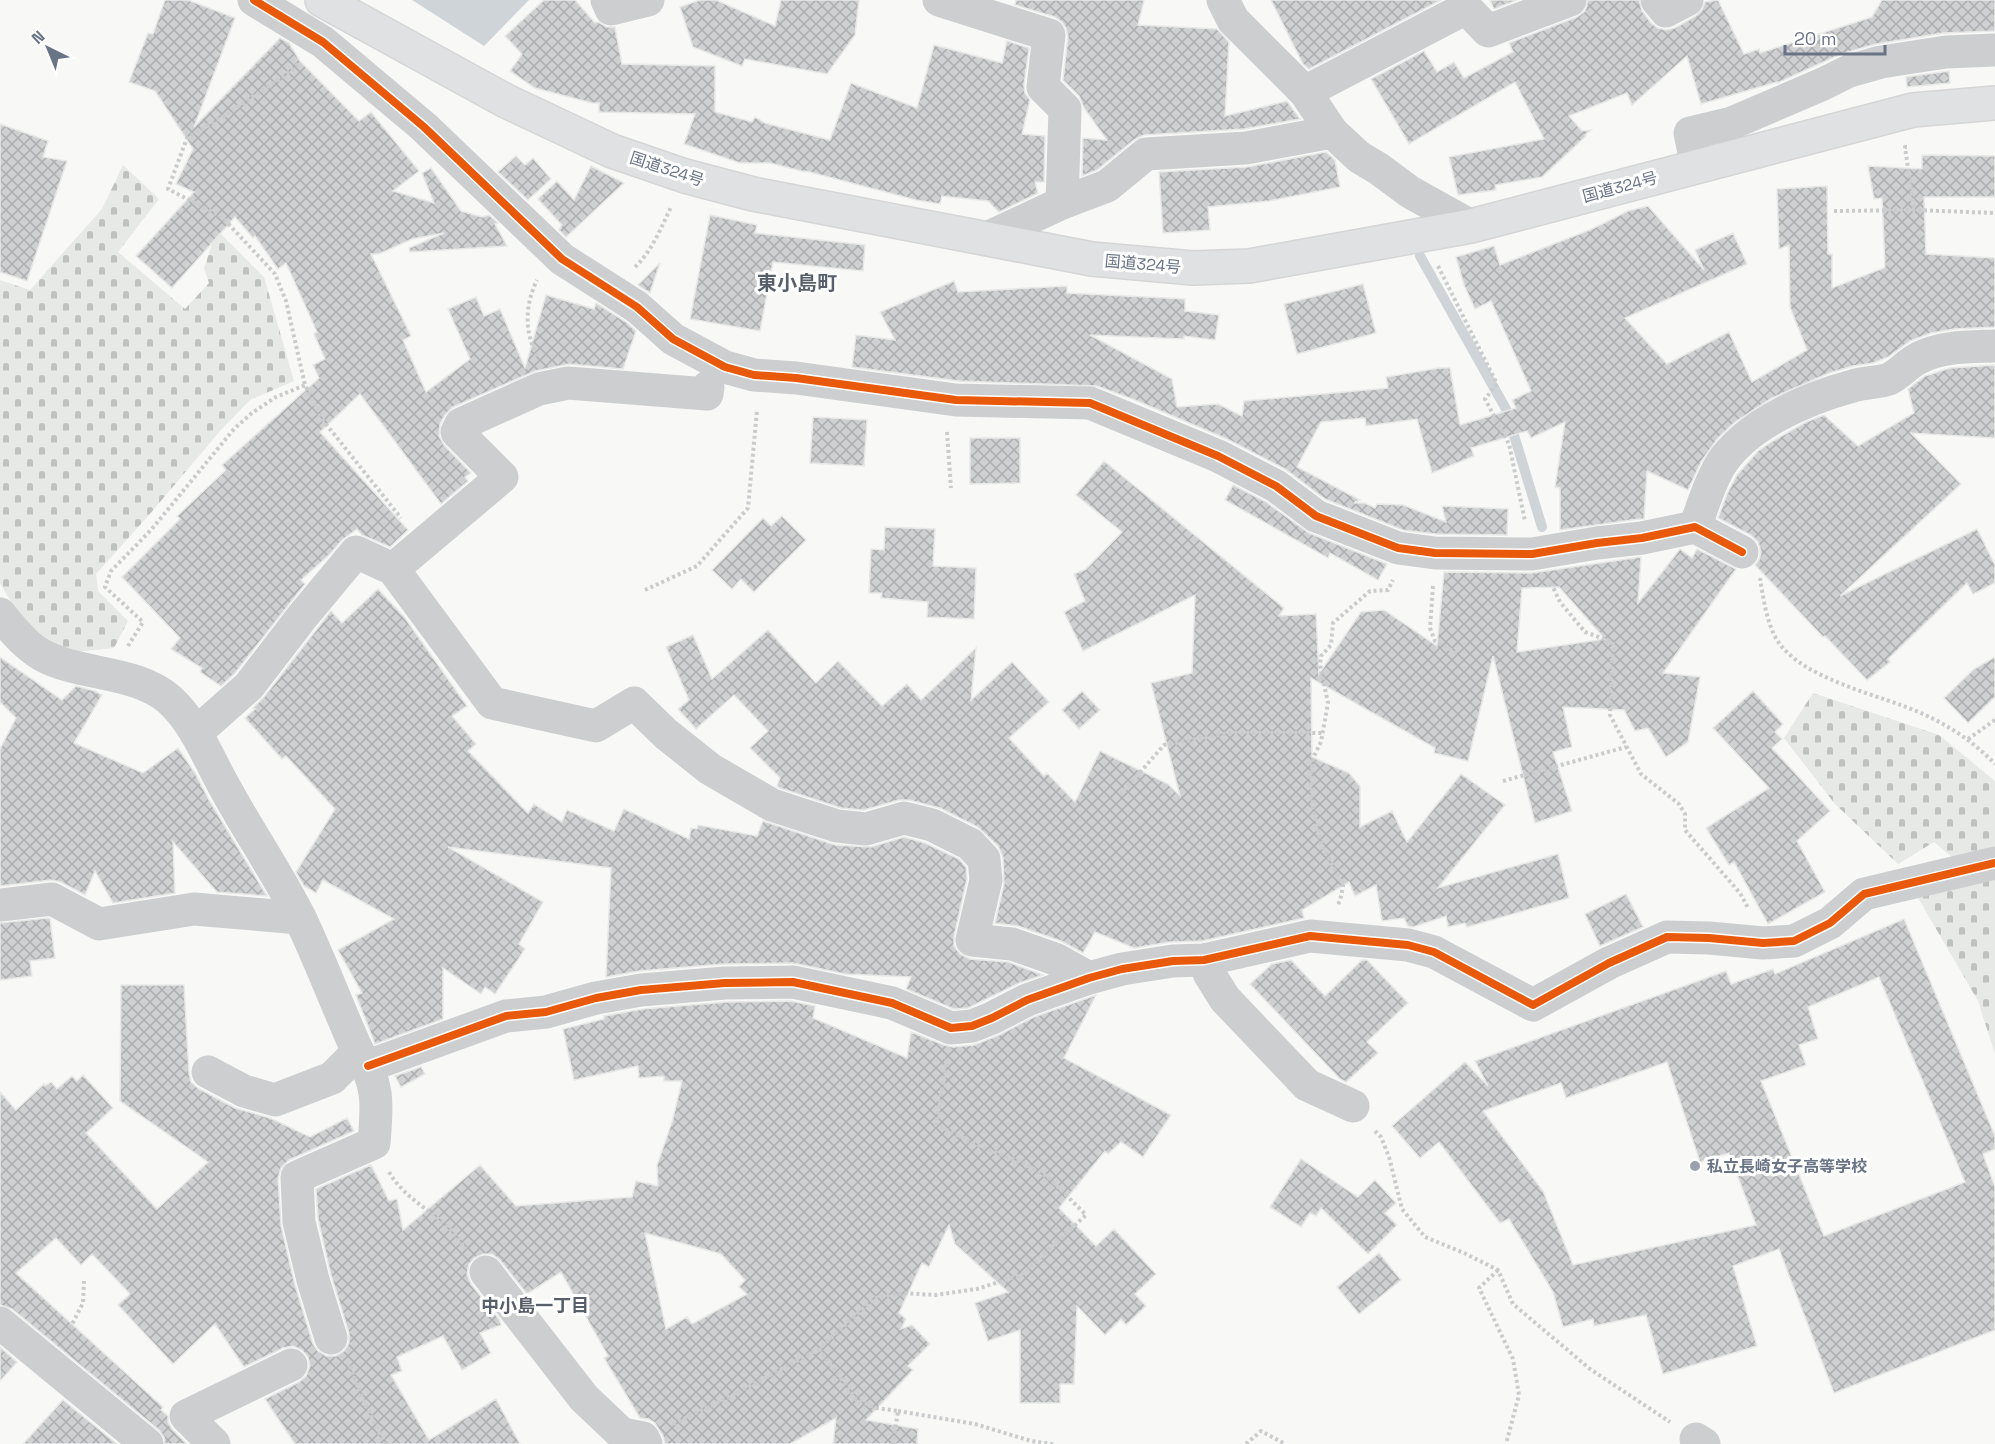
<svg xmlns="http://www.w3.org/2000/svg" width="1995" height="1444" font-family="'Space Grotesk','Noto Sans JP',sans-serif">
  <style>
    .cemetery { fill: url(#cemetery-stones) }
    .water { fill: #ced4d8 }
    .lines { fill: none; stroke-linecap: round; stroke-linejoin: round }
    .stream { stroke: #ced4d8; stroke-width: 10 }
    .building { fill: url(#building-cross-hatch); stroke: #e8e8e7; stroke-width: 1.5; fill-rule: evenodd }
    .highway-casing { stroke: #d5d5d6; stroke-width: 36 }
    .path { stroke: #cacbcc; stroke-width: 4; stroke-dasharray: 3 3; stroke-linecap: butt }
    .minor { stroke: #cdcecf; stroke-width: 33 }
    .highway { stroke: #e0e1e2; stroke-width: 33 }
    .cycleway-casing { stroke: #fff; stroke-width: 11 }
    .cycleway { stroke: #e8590c; stroke-width: 8 }
    .poi-dot { fill: #9ba2ae; stroke: #fff; stroke-width: 2 }
    .labels { text-anchor: middle; dominant-baseline: central; stroke-width: 6; stroke-linejoin: round; paint-order: stroke }
    .street-label { font-size: 16px; fill: #697486; stroke: #fff }
    .poi-label { font-size: 16px; font-weight: bold; fill: #697486; stroke: #fff; text-anchor: start }
    .neighbourhood-label { font-size: 18px; font-weight: bold; fill: #575f6b; stroke: #fff }
    .quarter-label { font-size: 20px; font-weight: bold; fill: #575f6b; stroke: #fff }
  </style>
  <defs>
    <pattern id="cemetery-stones" width="16" height="16" patternUnits="userSpaceOnUse" patternTransform="scale(1.5)"><rect width="16" height="16" fill="#e6e9e5"/><path d="M2 7V4a2 2 0 0 1 4 0v3zM10 15v-3a2 2 0 0 1 4 0v3z" fill="#bec1bf"/></pattern>
    <pattern id="building-cross-hatch" width="8" height="8" patternUnits="userSpaceOnUse" patternTransform="scale(1.5)"><rect width="8" height="8" fill="#cfd0d1"/><path d="M0 0l8 8M0 8l8-8" fill="none" stroke="#acadaf"/></pattern>
  </defs>
  <rect width="100%" height="100%" fill="#f8f8f7"/>
  <!-- cemetery -->
  <g class="cemetery">
    <path d="M123,165l36,34 -41,53 67,57 24,-26 -5,-15 13,-38 47,47 30,104 -44,19 -30,31 -71,84 -53,59 2,17 30,30 -14,27 -49,5 -45,-36 -20,-34v-303l30,10 72,-81z"/>
    <path d="M1813,693l126,42 56,46v71l-42,6 -19,-16 -36,22 -63,-60 -51,-66z"/>
    <path d="M1995,877v177l-17,-53 -61,-105z"/>
  </g>
  <!-- water -->
  <path class="water" d="M412,0h117l-45,46z"/>
  <g class="lines">
    <!-- stream -->
    <path class="stream" d="M1420,256l86,153 36,118"/>
  </g>
  <!-- building -->
  <g class="building">
    <path d="M165,0h23l47,18 -41,109 86,-89 9,5 11,18 59,60 12,-9 48,59 -26,20 41,12 -12,-30 9,-5 30,43 21,6 7,-2 9,8 -3,1 12,22 -97,6 -1,-4 35,-15 -32,6 -33,15h-8l40,82 -8,4 23,52 44,-33 -22,-50 28,-12 8,19 16,-7 25,59 21,-73 48,14 2,-6 30,19 10,9 -13,38 -54,-5 -34,7 -82,36 -8,8 -5,9 -1,12 5,9 27,28 -6,4 3,4 -27,23 -81,-110 -40,38 88,98 -18,17 -28,-12 -5,-6 -15,11 -12,14 -29,26 4,4 -70,89 -14,13 -21,-14 2,-4 -31,-19 9,-11 -58,-61 58,-58 -3,-3 49,-46 -4,-5 97,-87 -6,-13 12,-6 -11,-25 3,-2 -31,-69 -8,6 -23,-33 -2,2 -18,-21 -63,71 -36,-32 58,-64 -18,-8 17,-35 -38,-58 -26,-9 19,-49 5,1z"/>
    <path d="M544,0h31l20,23 3,-1 9,5h8l7,37 93,2v46l37,10 3,-5 10,6 65,17 21,-57 66,25 17,-63 68,18 5,-22 22,7 -5,37 1,8 5,7 -8,34 23,2 -1,46h-9l3,11 -39,19 -11,-11 -46,-5 -2,8 -24,-4 -110,-29 -1,1 -35,-9h-30l-56,-19 11,-30 -96,-2v-9h-7l-57,-15 -25,-17 12,-17 -17,-18z"/>
    <path d="M700,0h16l59,26 6,-26h78l-4,35 -28,39 -82,-15 -3,7 -49,-19 -13,-40z"/>
    <path d="M1016,0h128l-6,25 79,4 12,13 -4,74 62,-15 13,18 -56,10 -100,6 -10,5 -37,30 -15,6 1,-38 24,2 -23,-32 -5,-12 -16,-16 5,-43 -2,-9 -4,-6 -7,-5 -40,-12z"/>
    <path d="M1271,0h170l-132,69 -6,-5z"/>
    <path d="M1490,0h27l-23,9z"/>
    <path d="M1588,0h51l3,11 9,12 7,5 8,2 9,-2 21,-12 6,-6 3,-8 13,-2 26,54 15,-5 1,4 112,-36 10,-17h113v31l-52,2 -67,11 -35,10 -64,29v-1l-76,22 -14,-48 -55,49 -5,-12 -58,23 13,15 9,-1 -6,5 1,1 -44,41 -47,8 1,5 -38,5 -9,-38 95,-18 -29,-57 -106,62 -38,-65 53,-28 13,21 17,-10 10,16 49,-26 -4,-9 68,-26 8,-6z"/>
    <path d="M1949,71l1,12 -43,4 -1,-10z"/>
    <path d="M0,124l48,17 -5,16 24,4 -40,120 -27,-9z"/>
    <path d="M1326,152l9,8 5,27 -71,14 -61,6 2,23 -47,3 -4,-61 88,-5z"/>
    <path d="M1922,155l73,1v41h-71l2,57 69,4v69l-41,2 -23,4 -21,8 -22,16 -15,6 -20,3 -24,7 -57,25 -37,24 -17,16 -17,24 -13,28 -41,-19 -3,48h-5l-79,11v-42l-5,-1 10,-65 -34,16 -4,-7 -56,17 3,8 -42,17 -15,-54 -51,7 -1,-8 -44,4 -24,45 63,33 -6,3h11l10,5 2,-4 26,1 43,17 -4,-16 66,3 -1,26 -71,-1 -33,-4 -78,-31 -40,-30 -58,-30 -92,-39 -38,-14 -138,-5 -107,-14 4,-32 39,5 -15,-28 74,-31 4,11 109,-6v7l118,6v12l34,4 -4,25 -31,-4v3l-94,-4 82,44 5,28 41,-3 24,12 2,-15 144,-13 -2,-11 53,-9h11l10,57 56,-17 -4,-8 19,-9 -40,-90 -16,8 -11,-24 -8,-28 38,-11 6,19 92,-36 36,-18 20,-5 56,64 -9,-20 38,-17 14,31 -122,54 42,46 62,-32 23,50 55,-32 -17,-43 -1,-62 -10,4 -2,-60 50,-3 1,68h4v34l52,-20 1,-2 -3,-68 -8,1 -6,-33 54,3z"/>
    <path d="M516,156l9,9 8,-7 18,21 -23,21 -30,-28z"/>
    <path d="M591,166l33,17 -58,54 -7,-7 3,-5 -24,-26 19,-18 17,19z"/>
    <path d="M710,215l47,10 -2,8 110,12 -2,26 -90,-9 -13,69 -70,-12z"/>
    <path d="M660,263l-10,30 -12,-8z"/>
    <path d="M1363,284l13,49 -79,21 -13,-50z"/>
    <path d="M1995,365v73l-84,-5 50,51 -121,112 137,-67 18,36v18l-22,11 -6,-11 -79,76 2,3 -23,18 -42,-44 -2,1 -68,-72 4,-5 2,-8 -3,-10 -7,-7 -33,-17 9,-24 10,-19 21,-24 15,-10 33,-19 18,-7 34,31 56,-33 -6,-24 17,-13 25,-8z"/>
    <path d="M813,417l54,3 -3,46 -54,-3z"/>
    <path d="M970,438h50v45l-50,1z"/>
    <path d="M1104,461l180,147 -5,8 37,-2 3,60 42,-62 23,-2 53,36 7,-74 88,1 109,-16 -3,46 42,-54 12,9 5,-9 39,20 -73,104 37,4 -12,65 -22,15 -18,-29 -13,3 -11,-21 -61,-3 9,40 -19,5 19,59 -37,12 -42,-167 -25,105 -34,-8 1,-5 -124,-70 1,79 37,16 11,13v41l32,-16 15,31 54,-68 44,31 -67,83 120,-34 11,44 -102,29 -2,-4 -17,4 -2,-11 -33,11 -5,-1 -4,-8 -22,3 -6,-36 -21,11 -6,-14 -47,28 2,8 -102,23 -32,1 -36,6 -39,-16 -12,21 -22,-12 -43,-15 -23,-3 9,-39 -1,-27 -5,-11 -20,-19 -38,-19 -31,-8h-10l-35,10 -23,-2 -61,-20 -3,-2 3,-8 -30,-30 18,-17 -34,-36 -38,34 -18,-20 11,-9 -23,-53 27,-12 19,44 56,-49 48,53 22,-22 44,45 25,-22 14,16 55,-52 -5,52 41,-38 37,40 -40,36 35,38 3,-3 28,29 25,-51 68,33 12,12 -29,-113 41,-10 3,-78 -112,56 -19,-39 21,-11 -11,-27 12,-5 36,-37 -46,-37zM1559,587l46,52 -88,13 5,-64z"/>
    <path d="M1233,485l33,17 43,31 78,31 -9,16 -48,-27 -2,5 -103,-58z"/>
    <path d="M782,516l24,24 -52,52 -13,-13 -9,10 -20,-19 51,-52 8,8z"/>
    <path d="M885,527l50,2 -2,37 43,2 -2,51 -47,-2 1,-15 -47,-4 1,-5h-13l2,-44 13,1z"/>
    <path d="M378,589l27,29 62,88 -15,10 24,28 -8,7 60,62 6,-9 28,18 5,-12 47,21 10,-22 65,30 2,-11 6,1 1,-4 59,11 6,-15 72,24 36,2 33,-10 21,6 34,16 7,8 1,12 -13,57v10l6,8 10,5 38,3 35,13 -24,8 -51,25 -14,1 -48,-20 5,-12 -66,-3 -52,-11 -69,1 -85,7 -33,6 5,-109 -163,-21 95,55 -24,42 6,5 -30,45 -10,-7 -4,7 -38,-26v51l-68,25 -19,-49 6,-2 -24,-43 56,-31 -71,-39 -7,13 -12,-7 -8,-14 39,-63 -49,-53 -4,3 -37,-41 10,-9 -2,-1 11,-11 67,-86 11,12z"/>
    <path d="M0,657l62,43 14,-14 19,5 7,4 -28,48 69,30 35,-25 17,25 14,27 58,96 -50,-4 -44,-50 2,51 -62,10 -18,-32 -10,24 -24,-13 -10,-2 -51,6v-137l16,-31 -16,-16z"/>
    <path d="M1995,657v40l-27,26 -24,-25 30,-29z"/>
    <path d="M1082,691l18,19 -21,19 -17,-19z"/>
    <path d="M1753,691l30,33 -8,8 7,7 -10,9 58,63 -33,30 28,51 -57,32 -34,-62 -5,3 -23,-37 63,-40 -56,-60z"/>
    <path d="M1626,894l17,33 -43,19 -15,-32z"/>
    <path d="M48,918l2,1 5,39 -25,3 2,15 -32,4v-57z"/>
    <path d="M1904,919l91,217v13l-12,5 12,33v143l-161,63 -55,-144 -46,17 24,80 -94,28 -17,-59 -52,11 -1,-7 -30,8 -10,-35 -44,-73 -9,4 -61,-81 -19,16 -28,-32 73,-64 23,24 -13,-25 251,-90 5,13 42,-15 2,5zM1879,977l86,205 -141,54 -63,-155 45,-16 -7,-20 19,-6 -10,-32zM1667,1062l33,100 29,-9 27,72 -183,40 -30,-74 -60,-80 78,-28 5,15z"/>
    <path d="M1291,960l34,36 37,-36h5l41,43 -41,39 11,11 -32,29 -6,-3 -90,-95 22,-20z"/>
    <path d="M121,985h63l5,88 2,9 8,7 36,19 35,10 40,19 37,-19 7,13 -65,29 -8,8 -3,10 3,48 14,59 18,59 5,7 8,5h10l8,-5 5,-8v-10l-18,-58 -13,-56 -2,-30 55,-24 18,36 8,-2 6,31 77,-65 36,41 116,-9 4,-16 22,5 -1,-21 15,-43 10,-41h-18v-5l-25,2 -1,-12 -64,14 -11,-51 41,-10v-3l39,-7 83,-7 65,-1 24,5 -2,12 94,40 4,-26 33,13 9,2 21,-2 25,-10 35,-18 62,-22 -32,63 107,57 -28,42 -22,-15 -13,12 -3,-3 -46,57 37,38 18,-17 42,45 -21,20 11,12 -20,19 -5,-6 -16,16 -28,-29 -3,78h-14v19h-40v-73l-32,11 -13,-38 33,-11 -53,-48 -6,-19 -20,42 -7,-4 -23,50 7,6 -5,10 11,-4 18,19 -22,22 5,4 -47,50 52,9 -1,15h-84l3,-26 -46,26h-125l-2,-8 -8,-13 -6,-4 -9,-1 -36,-60 4,-2 -47,-84 -34,22 -27,-34 -8,-6h-9l-9,4 -5,6 -2,10 4,10 28,35 2,6 -21,8 11,20 -29,17 -19,-34 -46,21 5,14 -11,4 38,65 67,-41 24,45h-225l-30,-45 34,-17 7,-6 4,-10 -2,-9 -6,-7 -9,-4 -10,2 -39,19 -29,-43 -42,40 -55,-59 12,-11 -38,-40 -11,11 -25,-27 -40,35 147,134 -2,3 7,6v6l4,7 15,15h-22l-1,-7 -5,-7 -147,-121 -12,-4v-213l16,18 28,-26 1,2 6,-4 6,7 15,-13 5,5 6,-6 30,33 -27,25 71,76 51,-47 -88,-61zM645,1233l76,21 24,26 -6,7 8,7 -55,30 -5,-7 -21,12z"/>
    <path d="M421,1067l4,7 -24,13 -6,-11z"/>
    <path d="M1301,1159l57,38 17,-17 21,23 -11,10 12,12 -29,29 -47,-46 -5,8 -6,-3 -9,14 -31,-20z"/>
    <path d="M1379,1253l22,27 -42,34 -22,-27z"/>
    <path d="M0,1347l17,15 -17,19z"/>
    <path d="M63,1400l54,44h-94z"/>
  </g>
  <g class="lines">
    <!-- highway casing -->
    <g class="highway-casing">
      <path id="highway" d="M322,0l184,101 106,50 73,25 68,18 339,65 101,9 56,-2 222,-40 442,-116 82,-7"/>
    </g>
    <!-- path -->
    <g class="path">
      <path d="M298,64l-14,12 -60,40 -37,22 -19,51 54,28 53,57 11,27 19,84 17,34 79,99"/>
      <path d="M1907,147h-2l9,63"/>
      <path d="M1834,211l80,-1 81,3"/>
      <path d="M1438,266l59,118 -12,15 24,45 16,77"/>
      <path d="M635,267c17,-16 26,-39 36,-60"/>
      <path d="M537,356c-13,-25 -12,-51 0,-76"/>
      <path d="M947,432l4,56"/>
      <path d="M1760,578c3,19 7,46 17,62 25,40 105,55 146,74 27,12 52,29 72,50"/>
      <path d="M1551,583l9,19 25,30 28,10 -3,73 31,59 38,30 6,10v16l55,63 8,15"/>
      <path d="M1433,586l-3,42 5,13 22,12"/>
      <path d="M645,590l52,-24 51,-58 9,-98"/>
      <path d="M128,646l15,-24 -38,-35 6,-16 40,-41 83,-101 18,-16 24,-16 29,-12"/>
      <path d="M1968,739l27,-19"/>
      <path d="M1503,781l123,-34"/>
      <path d="M1120,795l44,-50 65,-12h93"/>
      <path d="M1338,904l2,-3 3,-15 -22,-43 -8,-34 -2,-36 3,-17 7,-14 7,-39 -8,-38 1,-9 10,-11 2,-22 37,-32 18,-1 5,-10"/>
      <path d="M1375,1131l6,6 8,20 13,52 23,28 39,16 34,17 15,34 77,65 80,53"/>
      <path d="M389,1172c16,27 41,37 62,58 5,6 10,13 15,19"/>
      <path d="M1498,1270l-19,18 34,71 6,36 -13,49"/>
      <path d="M67,1334l16,-31 1,-22"/>
      <path d="M819,1349l37,50 20,9 22,3 -5,33"/>
      <path d="M350,1366l12,32 23,46"/>
      <path d="M898,1411l77,13 56,17 22,3"/>
      <path d="M673,1424l58,-28 88,-47 55,-51 29,-5 32,2 42,-6 44,-14 65,-60 -38,-38 -27,-15 -32,-12 -53,-25 11,-66"/>
      <path d="M1246,1444l15,-13 24,13"/>
    </g>
    <!-- minor -->
    <g class="minor">
      <path d="M254,0l69,42 101,85 138,132 75,48 36,32 52,28 29,8 42,3 160,22 134,3 128,53 58,30 40,30 82,32 37,5 97,1 65,-11 45,-5 53,-11 47,25"/>
      <path d="M607,0l4,9 37,-9"/>
      <path d="M939,0l110,35 -6,52 22,22 -3,94"/>
      <path d="M1223,0l10,20 72,72 27,40 27,25 20,12 31,23 61,34"/>
      <path d="M1657,0l9,11 21,-11"/>
      <path d="M1305,92l161,-84 22,23 82,-31"/>
      <path d="M1697,167l-7,-34 42,-10 91,-39 26,-13 32,-9 65,-10 49,-2"/>
      <path d="M985,239l77,-36 45,-17 39,-32 100,-6 86,-16"/>
      <path d="M1695,527c8,-21 14,-44 26,-63 26,-40 87,-66 132,-78 11,-4 25,-3 36,-7 11,-5 19,-16 30,-21 23,-12 50,-11 76,-12"/>
      <path d="M393,569l109,-92 -45,-45 4,-8 78,-35 29,-6 139,11 1,-7"/>
      <path d="M0,614c12,15 25,31 42,41 38,21 94,15 128,45 26,24 38,58 55,88 24,44 53,86 75,130 21,44 38,90 58,134 22,32 19,54 16,91l-77,34 2,45 14,58 18,58"/>
      <path d="M196,733l53,-47 53,-69 54,-65 37,17 99,134 104,23 38,-23 32,31 44,35 62,36 65,21 29,3 38,-11 28,7 38,19 14,15 2,21 -14,60 40,4 43,15 34,19"/>
      <path d="M0,905l52,-6 47,25 95,-15 106,9"/>
      <path d="M1204,960l6,15 15,24 82,86 46,21"/>
      <path d="M368,1066l138,-50 40,-4 50,-14 45,-8 84,-7 68,-1 99,21 59,25 21,-2 20,-8 35,-18 62,-22 33,-9 51,-8 31,-1 106,-24 98,9 26,7 99,53 76,-42 58,-26 42,1 54,5 31,-2 36,-18 34,-29 131,-31"/>
      <path d="M208,1072l36,19 31,9 57,-22 26,-26"/>
      <path d="M486,1272l98,126 38,36 21,4 3,6"/>
      <path d="M0,1323l147,121"/>
      <path d="M1696,1439l8,5"/>
      <path d="M214,1444l-28,-28 105,-51"/>
    </g>
    <!-- highway -->
    <use href="#highway" class="highway"/>
    <!-- cycleway casing -->
    <g class="cycleway-casing">
      <g id="cycleway">
        <path d="M254,0l69,42 101,85 138,132 75,48 36,32 52,28 29,8 42,3 160,22 134,3 128,53 58,30 40,30 82,32 37,5 97,1 65,-11 45,-5 53,-11 47,25"/>
        <path d="M368,1066l138,-50 40,-4 50,-14 45,-8 84,-7 68,-1 99,21 59,25 21,-2 20,-8 35,-18 62,-22 33,-9 51,-8 31,-1 106,-24 98,9 26,7 99,53 76,-42 58,-26 42,1 54,5 31,-2 36,-18 34,-29 131,-31"/>
      </g>
    </g>
    <!-- cycleway -->
    <use href="#cycleway" class="cycleway"/>
  </g>
  <!-- markers -->
  <circle class="poi-dot" cx="1695" cy="1166" r="6"/>
  <g class="labels">
    <!-- street labels -->
    <g class="street-label">
      <text transform="translate(667 169) rotate(18)">国道324号</text>
      <text transform="translate(1620 187) rotate(-15)">国道324号</text>
      <text transform="translate(1143 264) rotate(5)">国道324号</text>
    </g>
    <!-- poi labels -->
    <g class="poi-label">
      <text x="1707" y="1166">私立長崎女子高等学校</text>
    </g>
    <!-- neighbourhood labels -->
    <g class="neighbourhood-label">
      <text x="535" y="1305">中小島一丁目</text>
    </g>
    <!-- quarter labels -->
    <g class="quarter-label">
      <text x="797" y="283">東小島町</text>
    </g>
  </g>
  <!-- north arrow -->
  <g transform="translate(48 48) rotate(317)" stroke="#ffffff" stroke-width="4.5" paint-order="stroke">
  <path d="M0-4.5L10 22L0 15L-10 22Z" fill="#697486"/>
  <text y="-9" font-size="16" font-weight="bold" text-anchor="middle" fill="#697486">N</text>
  </g>
  <!-- scale -->
  <path d="M1785 45v9h100v-9" fill="none" stroke="#697486" stroke-width="3"/>
  <text x="1794" y="45" font-size="18" fill="#697486" stroke="#ffffff" stroke-width="4.5" paint-order="stroke">20 m</text>
</svg>
